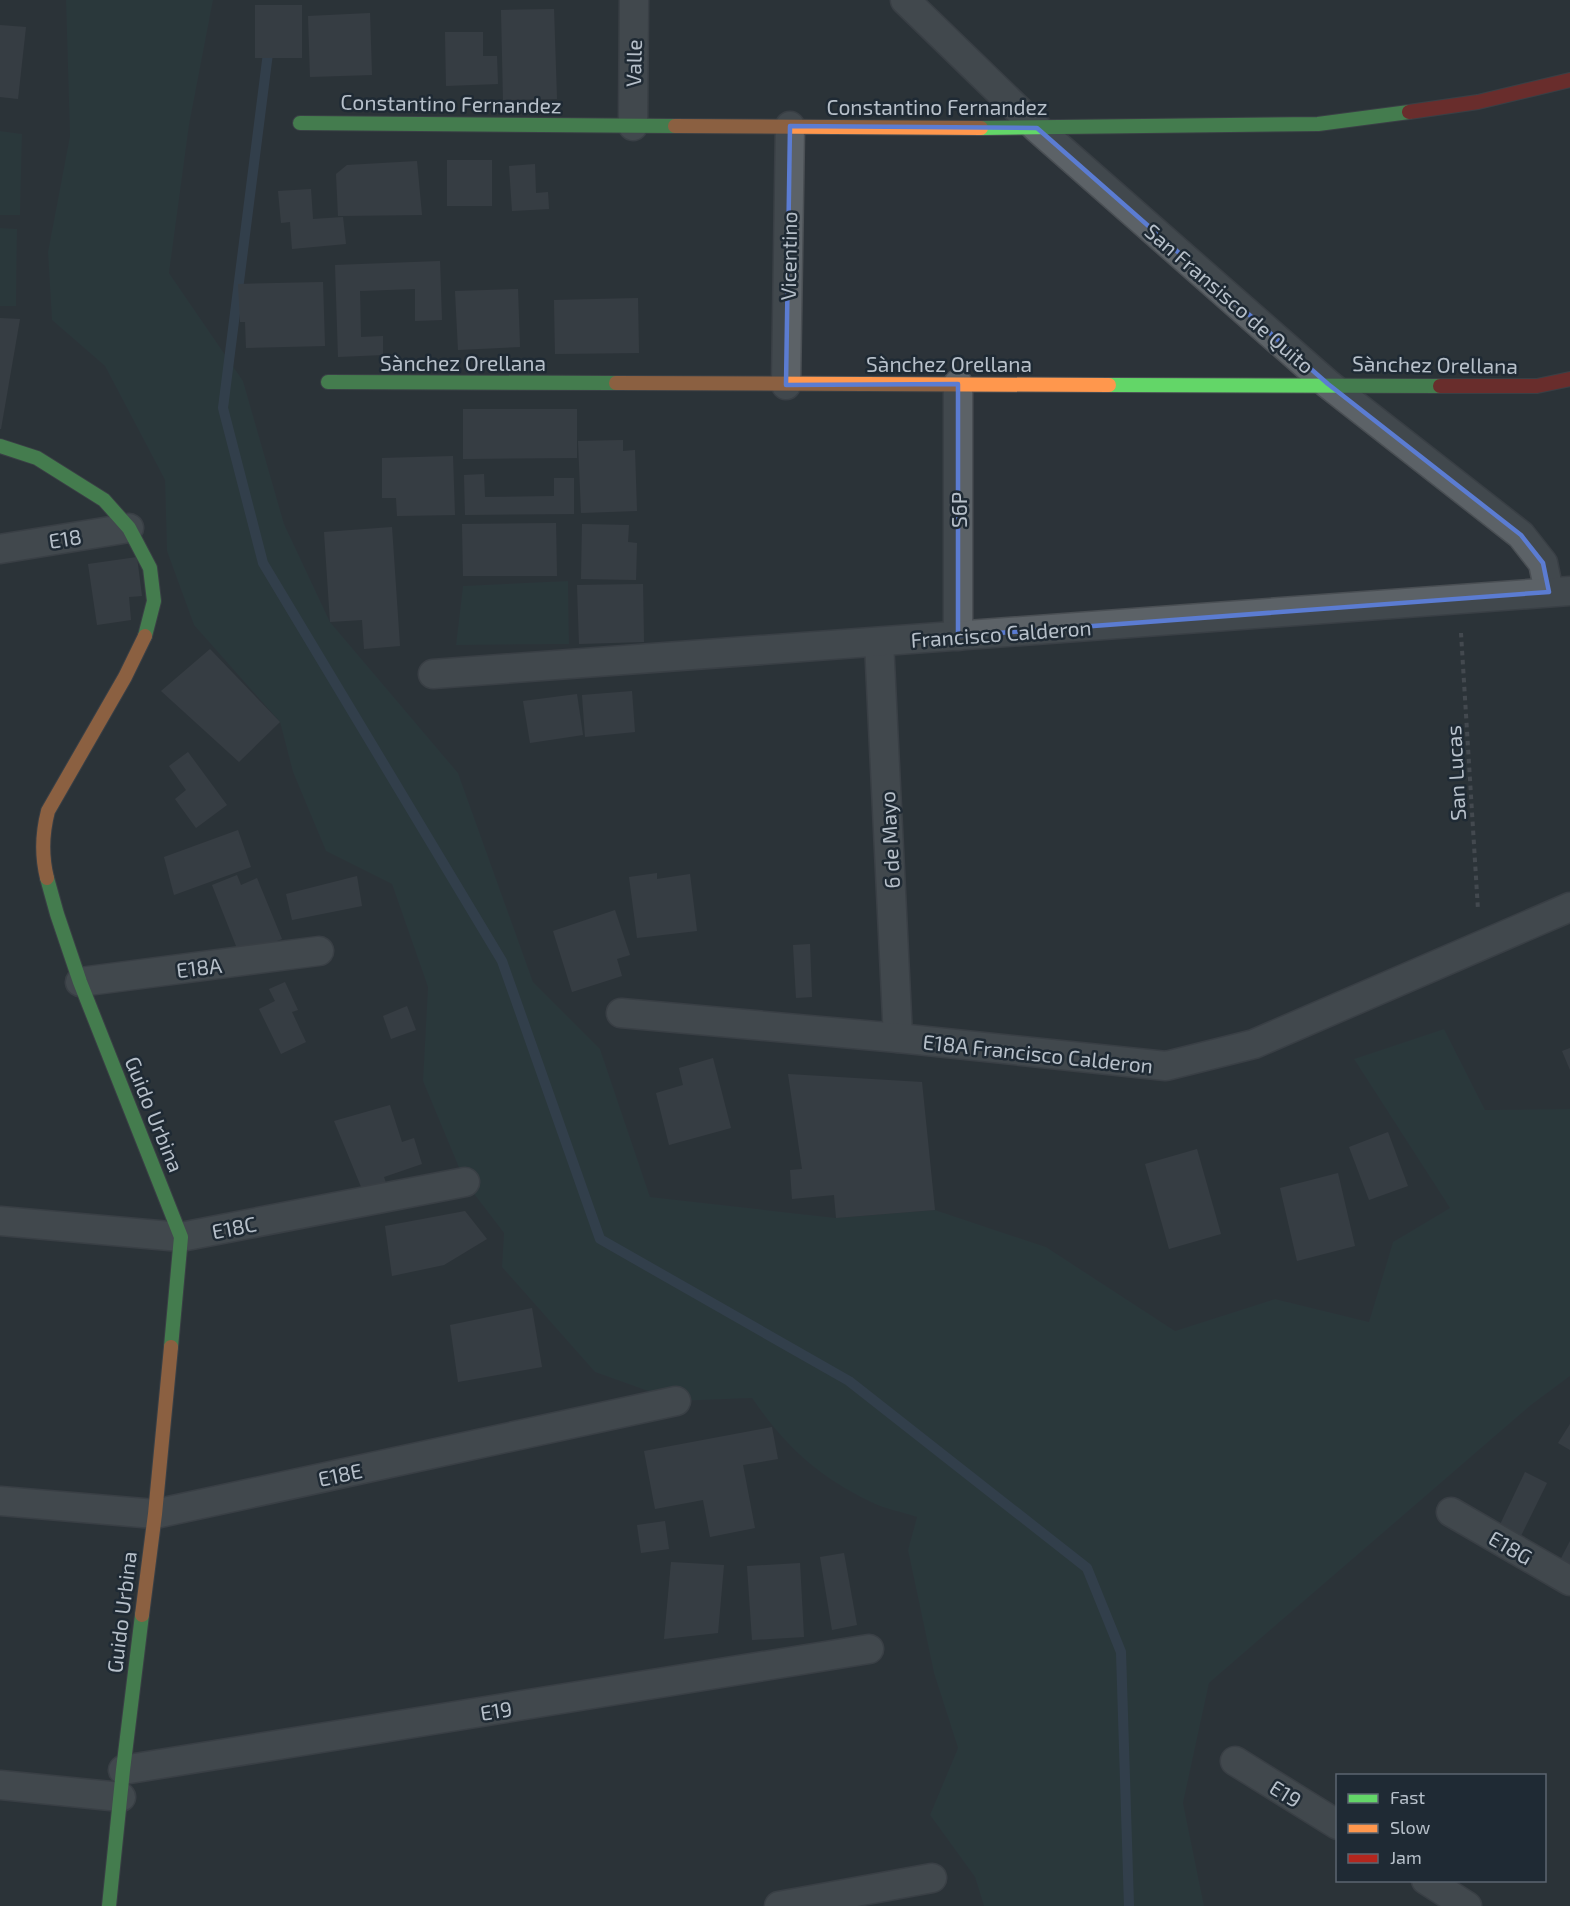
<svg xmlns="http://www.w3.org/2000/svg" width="1570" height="1906" font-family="'Exo 2',sans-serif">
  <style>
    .green { fill: #293e3f }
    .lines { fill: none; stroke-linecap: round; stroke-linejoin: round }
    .stream { stroke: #3b4f63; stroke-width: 10 }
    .building { fill: #444a50 }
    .street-casing { stroke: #4a4f54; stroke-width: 31 }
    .fast-casing { stroke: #4a4f54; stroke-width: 16 }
    .slow-casing { stroke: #4a4f54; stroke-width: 16 }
    .jam-casing { stroke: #4a4f54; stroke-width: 16 }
    .path { stroke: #5f656b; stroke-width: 4; stroke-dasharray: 4.5 4.5; stroke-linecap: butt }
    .street { stroke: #5c6267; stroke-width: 28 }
    .fast { stroke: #63d668; stroke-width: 14 }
    .slow { stroke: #ff974d; stroke-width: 14 }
    .jam { stroke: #b3261e; stroke-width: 14 }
    .marked { fill: none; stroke: #5b7cd2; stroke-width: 4.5; stroke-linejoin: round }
    .labels { text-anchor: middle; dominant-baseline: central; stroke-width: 5; stroke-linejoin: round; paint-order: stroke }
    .street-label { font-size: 21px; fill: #b7c0ca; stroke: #1f2a34 }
  </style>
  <rect width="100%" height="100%" fill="#2c3339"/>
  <!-- green -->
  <g class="green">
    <path d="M66,0h147l-24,125 -20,148 74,108 41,143 46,98 128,151 75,209 67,67 50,148 186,21 99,-8 111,37 129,84 100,-32 94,23 24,-80 57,-34 -96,-149 90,-30 41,81 85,-1v267l-39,29 -322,278 -26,120 21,103h-220l-9,-29 -45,-62 28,-67 -24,-75 -26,-123 9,-33c-15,-5 -33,-8 -48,-16 -52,-25 -85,-56 -117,-103l-76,3 -81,-29 -93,-105 2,-34 -39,-51 -42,-101 5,-94 -36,-103 -66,-33 -33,-79 -13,-50 -86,-97 -27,-74 -2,-71 -60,-114 -53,-46 -4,-68 22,-116z"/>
    <path d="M0,131l22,3 -2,81h-20z"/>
    <path d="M0,228l17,1 -1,77h-16z"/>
    <path d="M568,581l1,63 -113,1 7,-59z"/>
  </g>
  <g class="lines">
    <!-- stream -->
    <path class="stream" d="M269,45l-46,363 40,155 239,398 98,278 249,142 238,187 34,84 8,254"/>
  </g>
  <!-- building -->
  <g class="building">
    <rect x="255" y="5" width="47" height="53"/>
    <path d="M554,9l3,90 -54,1 -2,-90z"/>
    <path d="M370,13l2,62 -62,2 -2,-61z"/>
    <path d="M0,25l26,2 -8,72 -18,-2z"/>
    <path d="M445,32h38v24h14l1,28 -52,2z"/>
    <rect x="447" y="160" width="45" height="46"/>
    <path d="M417,161l5,54 -84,1 -2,-42 11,-9z"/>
    <path d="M535,164l1,29 12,-1 1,17 -37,2 -3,-45z"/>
    <path d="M311,189l2,30 30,-2 3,27 -54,5 -2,-27 -9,1 -3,-32z"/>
    <path d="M440,261l2,59 -27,1v-32l-55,2 1,46 22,-1v19l-45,2 -3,-92z"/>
    <path d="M323,282l2,64 -79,2 -1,-26h-5l-2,-38z"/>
    <path d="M518,289l2,58 -62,3 -3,-59z"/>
    <path d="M638,298l1,55 -84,1 -1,-54z"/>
    <path d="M0,318l20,1 -19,110h-1z"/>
    <path d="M463,409h114v49l-114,1z"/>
    <path d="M623,440v11l12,-1 2,61 -56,2 -3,-72z"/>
    <path d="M453,456l2,59 -58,1 -1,-18h-14v-40z"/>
    <path d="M484,474l1,23 69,-1v-18h20v36l-109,1 -1,-40z"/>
    <path d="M556,523l1,53h-94l-1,-52z"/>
    <path d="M582,524l47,1 -1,17 9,1 -1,37 -55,-1z"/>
    <path d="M392,527l8,119 -36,3 -2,-29 -32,2 -6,-90z"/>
    <path d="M137,557l5,39 -13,1 2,23 -34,5 -9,-61z"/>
    <path d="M643,584l1,58 -65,2 -2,-59z"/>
    <path d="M210,649l70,73 -41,40 -78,-71z"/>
    <path d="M632,691l3,41 -50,5 -3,-42z"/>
    <path d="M577,694l6,41 -53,8 -7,-42z"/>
    <path d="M188,752l39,53 -31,23 -21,-29 11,-9 -17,-24z"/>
    <path d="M238,830l13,37 -77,28 -10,-38z"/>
    <path d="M657,873v6l33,-5 7,57 -60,7 -8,-61z"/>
    <path d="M237,875l4,10 16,-7 25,61 -42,17 -28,-71z"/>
    <path d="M357,876l5,30 -70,14 -6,-26z"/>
    <path d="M615,910l15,45 -13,4 5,17 -50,16 -19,-61z"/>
    <path d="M810,944l2,53 -16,1 -3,-53z"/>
    <path d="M285,982l13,28 -6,2 14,30 -25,12 -22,-45 16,-8 -6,-12z"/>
    <path d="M407,1006l9,24 -25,9 -8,-23z"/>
    <path d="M1570,1048v22l-8,-19z"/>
    <path d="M713,1058l18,70 -62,17 -13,-52 27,-8 -4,-17z"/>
    <path d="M788,1074l134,8 13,128 -99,8 -2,-23 -42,4 -2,-29 12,-1z"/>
    <path d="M390,1105l12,37 12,-4 8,26 -38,13 3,9 -23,8 -30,-73z"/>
    <path d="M1388,1132l20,54 -39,14 -20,-53z"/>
    <path d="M1197,1149l24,85 -52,15 -24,-85z"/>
    <path d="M1338,1173l17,73 -58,15 -17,-73z"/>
    <path d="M465,1211l22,28 -43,26 -52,11 -7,-50z"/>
    <path d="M532,1308l10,59 -84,15 -8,-57z"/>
    <path d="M1570,1424v26l-12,-7z"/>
    <path d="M772,1427l6,32 -35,6 12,63 -45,9 -7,-37 -48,9 -11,-58z"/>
    <path d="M1525,1472l22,11 -31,63 -21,-11z"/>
    <path d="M665,1521l4,28 -28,4 -4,-28z"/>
    <path d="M1570,1541v32l-13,-7z"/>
    <path d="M844,1553l13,72 -25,5 -12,-73z"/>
    <path d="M671,1562l53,3 -6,68 -54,6z"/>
    <path d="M800,1563l4,74 -52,3 -5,-74z"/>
  </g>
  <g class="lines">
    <!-- street casing -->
    <g class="street-casing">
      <g id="street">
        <path d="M905,0l132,128 291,256 193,151 22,28 6,29"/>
        <path d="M633,126l1,-126"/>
        <path d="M786,385l4,-259"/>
        <path d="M0,549l129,-21"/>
        <path d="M958,636v-252"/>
        <path d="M879,642l19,396"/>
        <path d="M433,674l1137,-83"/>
        <path d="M80,982l239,-31"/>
        <path d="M621,1013l277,25 268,28 88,-22 316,-137"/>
        <path d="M0,1221l181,16 284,-55"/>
        <path d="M0,1501l155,13 521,-113"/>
        <path d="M1451,1512l119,69"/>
        <path d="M1235,1761l103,64"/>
        <path d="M123,1770l746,-121"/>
        <path d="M0,1785l121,12"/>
        <path d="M1426,1880l41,26"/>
        <path d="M779,1906l153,-28"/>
      </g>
    </g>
    <!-- fast casing -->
    <g class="fast-casing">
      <g id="fast">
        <path d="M300,123l375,3"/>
        <path d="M981,128l337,-4 91,-12"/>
        <path d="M328,382l288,1"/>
        <path d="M1109,385l331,1"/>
        <path d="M0,446l37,12 67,42 25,28 21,40 4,33 -9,35"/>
        <path d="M47,878l10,36 23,68 101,255 -10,110"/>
        <path d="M109,1906l14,-136 19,-155"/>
      </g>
    </g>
    <!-- slow casing -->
    <g class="slow-casing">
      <g id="slow">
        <path d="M675,126l306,2"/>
        <path d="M616,383l493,2"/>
        <path d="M47,878c-6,-24 -5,-44 1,-67l77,-134 20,-41"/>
        <path d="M142,1615l13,-101 16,-167"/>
      </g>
    </g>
    <!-- jam casing -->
    <g class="jam-casing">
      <g id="jam">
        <path d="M1409,112l69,-10 92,-22"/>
        <path d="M1440,386h97l33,-7"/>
      </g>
    </g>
    <!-- path -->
    <path class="path" d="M1461,633l17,277"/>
    <!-- street -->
    <use href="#street" class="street"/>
    <!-- fast -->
    <use href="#fast" class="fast"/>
    <!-- slow -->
    <use href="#slow" class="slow"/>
    <!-- jam -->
    <use href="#jam" class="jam"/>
  </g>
  <!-- marked area -->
  <path d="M0 0H1570V1906H0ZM790,126l247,2 291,256 193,151 22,28 6,29 -591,44v-252l-172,1z" fill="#2c3339" fill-opacity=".55" fill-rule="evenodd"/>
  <path class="marked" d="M790,126l247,2 291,256 193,151 22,28 6,29 -591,44v-252l-172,1z"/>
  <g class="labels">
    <!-- street labels -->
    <g class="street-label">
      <text transform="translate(633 63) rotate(-89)">Valle</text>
      <text transform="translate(451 103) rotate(1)">Constantino Fernandez</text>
      <text x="937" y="106">Constantino Fernandez</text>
      <text transform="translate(788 256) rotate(-89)">Vicentino</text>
      <text transform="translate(1230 298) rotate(41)">San Fransisco de Quito</text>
      <text x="463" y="362">Sànchez Orellana</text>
      <text x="949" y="363">Sànchez Orellana</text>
      <text transform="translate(1435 364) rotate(1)">Sànchez Orellana</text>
      <text transform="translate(958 510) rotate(-90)">S6P</text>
      <text transform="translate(65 538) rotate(-9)">E18</text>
      <text transform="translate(1001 633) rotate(-4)">Francisco Calderon</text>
      <text transform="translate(1455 773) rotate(-93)">San Lucas</text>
      <text transform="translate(889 840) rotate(-93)">6 de Mayo</text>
      <text transform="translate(199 967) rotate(-7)">E18A</text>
      <text transform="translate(1038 1053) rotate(6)">E18A Francisco Calderon</text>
      <text transform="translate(155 1114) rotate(68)">Guido Urbina</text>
      <text transform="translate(234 1227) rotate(-11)">E18C</text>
      <text transform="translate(340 1474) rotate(-12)">E18E</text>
      <text transform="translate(1511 1547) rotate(30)">E18G</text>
      <text transform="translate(121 1612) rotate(-83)">Guido Urbina</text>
      <text transform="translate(496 1710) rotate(-9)">E19</text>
      <text transform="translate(1286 1793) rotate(32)">E19</text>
    </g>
  </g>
  <!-- legend -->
  <rect x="1336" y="1774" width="210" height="108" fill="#1f2a34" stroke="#5c6670" stroke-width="1.5"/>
  <rect x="1348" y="1794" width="30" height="9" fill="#63d668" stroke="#5c6670" stroke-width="1.5"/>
  <text x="1390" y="1804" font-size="18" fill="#b7c0ca">Fast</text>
  <rect x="1348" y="1824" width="30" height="9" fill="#ff974d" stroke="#5c6670" stroke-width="1.5"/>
  <text x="1390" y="1834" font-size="18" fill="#b7c0ca">Slow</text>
  <rect x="1348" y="1854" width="30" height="9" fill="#b3261e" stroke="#5c6670" stroke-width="1.5"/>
  <text x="1390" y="1864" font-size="18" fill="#b7c0ca">Jam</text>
</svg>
